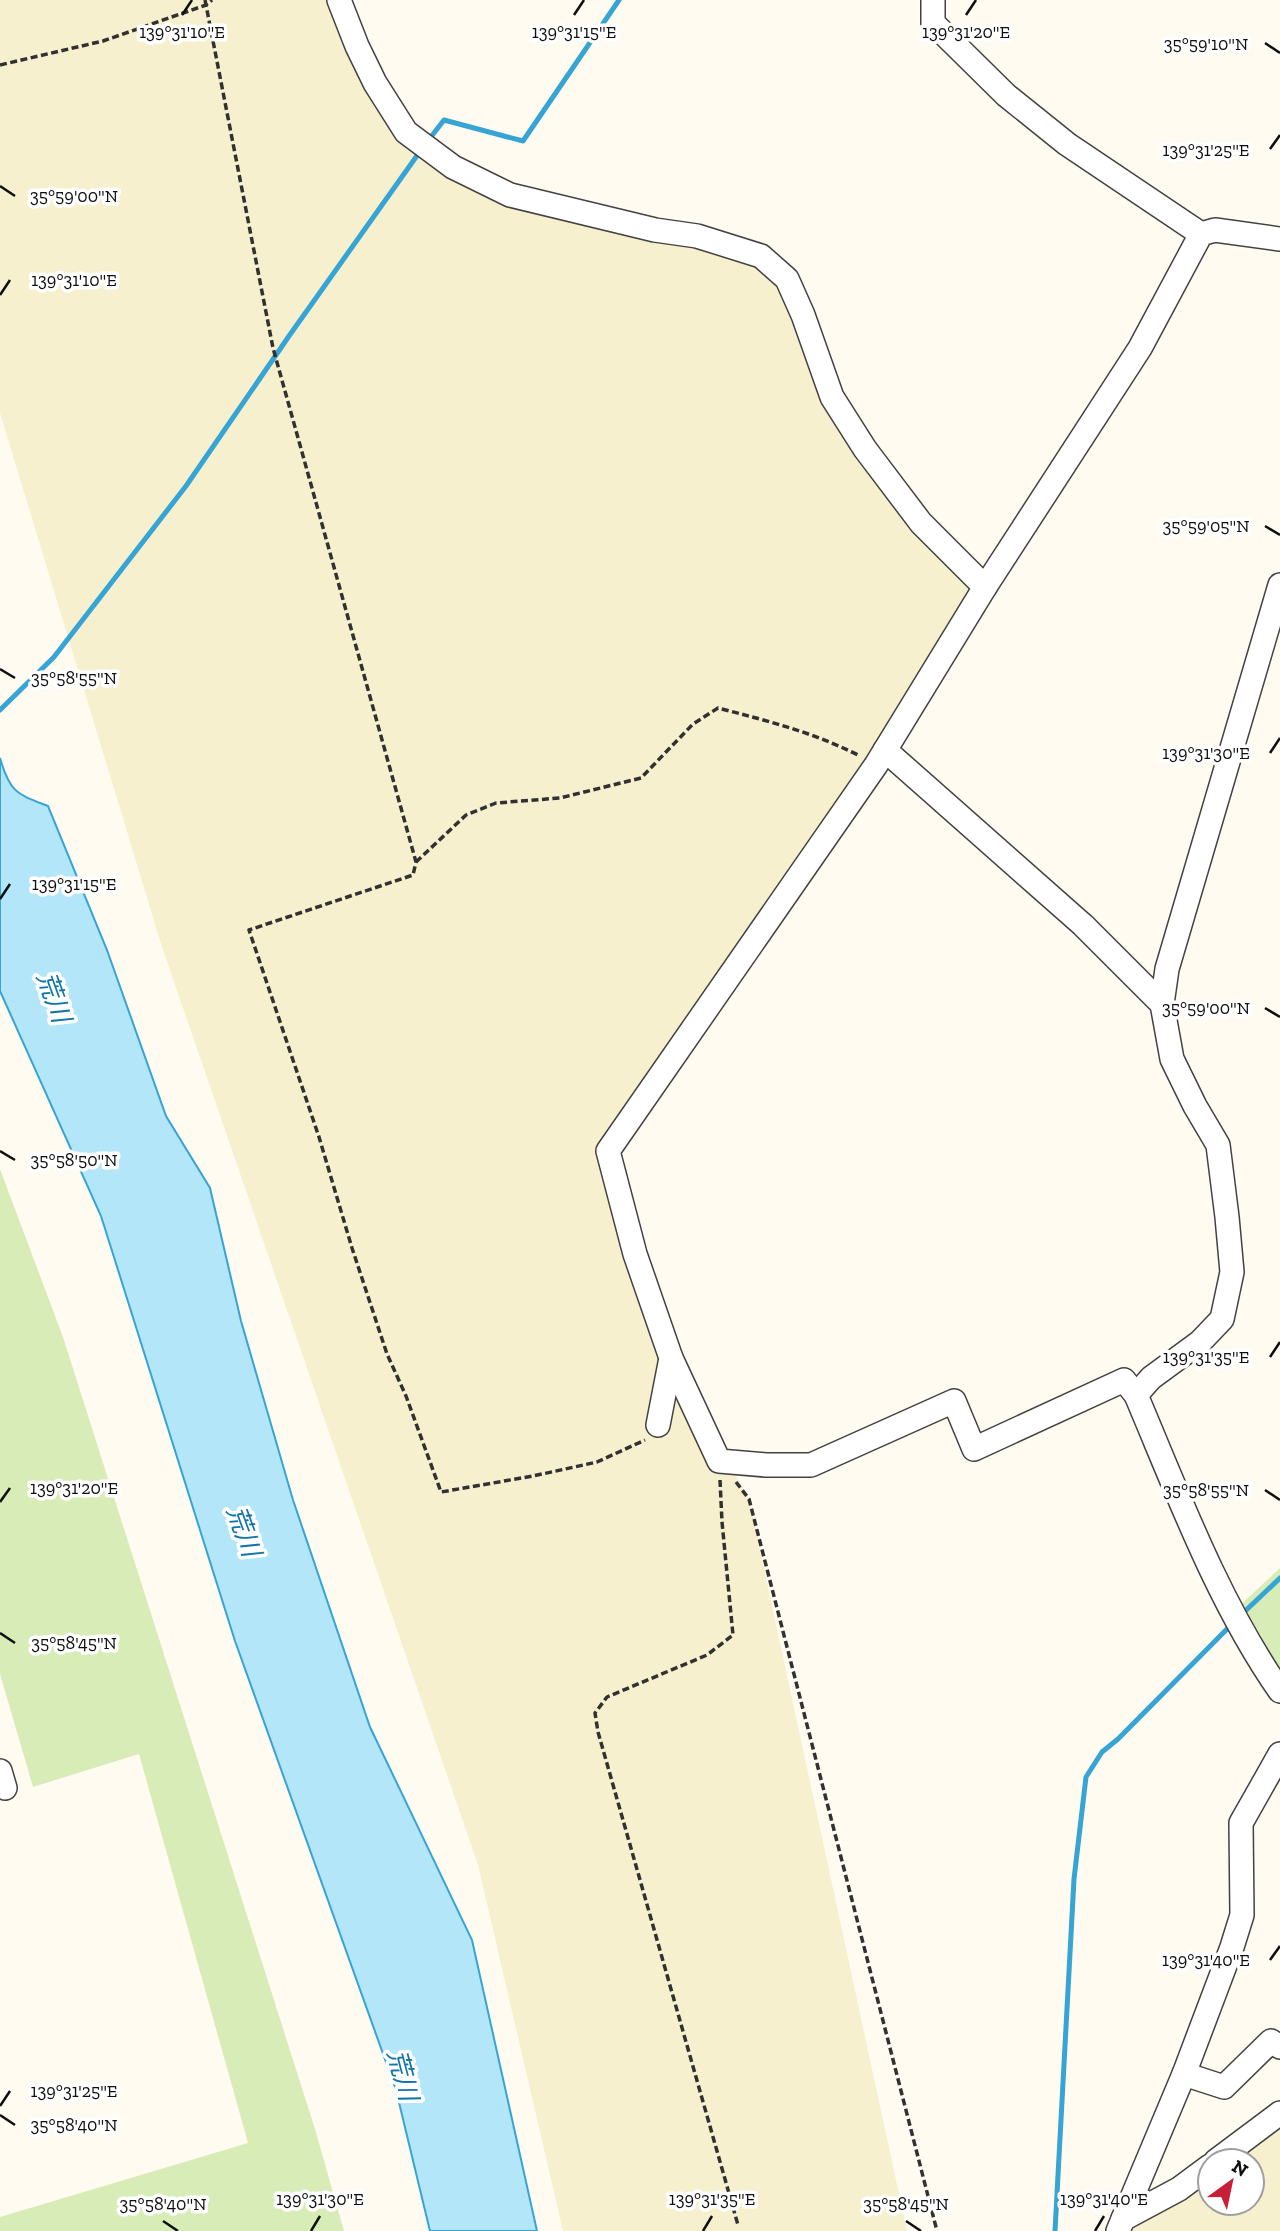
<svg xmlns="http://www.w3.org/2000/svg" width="1280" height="2231" font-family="'Zilla Slab','Noto Sans JP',serif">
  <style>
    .farmland { fill: #f7f0cf }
    .green { fill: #d8ecb8 }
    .water { fill: #b3e6f9; stroke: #36a4d4; stroke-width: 2 }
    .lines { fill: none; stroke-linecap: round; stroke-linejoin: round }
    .stream { stroke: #36a4d4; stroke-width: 5 }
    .minor-casing { stroke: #424242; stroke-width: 26 }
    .path { stroke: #313131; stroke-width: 3.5; stroke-dasharray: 7 3.5; stroke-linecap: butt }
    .minor { stroke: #fff; stroke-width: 23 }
    .ticks { fill: none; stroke: #0f0f0f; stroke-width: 2.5 }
    .labels { text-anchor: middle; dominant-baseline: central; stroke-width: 7; stroke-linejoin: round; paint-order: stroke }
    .water-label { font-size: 26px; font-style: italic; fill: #1175a9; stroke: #fff }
    .ticks-label { font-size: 18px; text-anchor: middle; fill: #0f0f0f; stroke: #fff; stroke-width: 7; stroke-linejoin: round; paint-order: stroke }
  </style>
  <rect width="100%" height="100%" fill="#fffbf1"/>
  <!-- farmland -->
  <g class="farmland">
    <path d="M0,0h342l64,132 149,73 142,31 90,43 45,118 153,190 -377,564 66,215 75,133 158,732h-344l-85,-366 -316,-918 -162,-534z"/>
    <path d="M1280,2113v118h-162l92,-65v37h42v-42h-36z"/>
  </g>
  <!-- green -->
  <g class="green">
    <path d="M0,1169l63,168 252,792 29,102h-344v-14l248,-74 -109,-389 -106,33 -33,-113z"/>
    <path d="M1280,1568v123l-46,-80z"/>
  </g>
  <!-- water -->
  <path class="water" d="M0,758c10,35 17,36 48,48l59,144 59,166 44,72 31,133 52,179 77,227 102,213 65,291h-107l-34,-141 -161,-449 -134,-425 -101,-225z"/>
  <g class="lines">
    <!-- stream -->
    <g class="stream">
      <path d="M427,142l17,-22 79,21 96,-141"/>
      <path d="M0,710l54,-53 132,-171 103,-150 132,-186"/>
      <path d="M1242,1614l38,-36"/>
      <path d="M1055,2231l19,-352 12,-102 16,-25 16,-13 114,-115"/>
    </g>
    <!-- minor casing -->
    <g class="minor-casing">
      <g id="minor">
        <path d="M339,0l18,46 18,37 31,49 47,35 57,28 145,35 42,6 64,20 26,23 16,36 29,82 33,52 56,74 64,64"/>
        <path d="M933,0v23l73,72 61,49 134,90"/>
        <path d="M1280,239l-65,-9 -14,4 -61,114 -155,239 -109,178 -268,386 27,103 36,104 48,103 47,4h45l143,-64 20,48 150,-69 12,15c42,99 82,207 144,296"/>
        <path d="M885,750l198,175 79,79"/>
        <path d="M1136,1395l15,-17 49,-36 22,-23 10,-47 -5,-55 -9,-72 -23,-39 -23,-47 -10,-55 5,-35 113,-384"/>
        <path d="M658,1425l13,-67"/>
        <path d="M0,1771l5,17"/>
        <path d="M1184,2074l40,13 47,-46 9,6"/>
        <path d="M1216,2161l64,-48"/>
        <path d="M1123,2219l56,-30 31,-23"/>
        <path d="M1118,2231l66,-157 48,-127 10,-32 -1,-92 39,-69"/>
      </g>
    </g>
    <!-- path -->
    <g class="path">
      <path d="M205,0l68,348 143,514 -3,13 -164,55 70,207 33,111 35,106 19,42 35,96 92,-16 64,-14 48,-22"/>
      <path d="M0,65l103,-24 103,-36 6,-5"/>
      <path d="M416,862l50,-47 30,-12 64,-5 81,-20 52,-54 25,-16c50,13 94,24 140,47"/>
      <path d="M720,1480l2,42 11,113 -26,20 -100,42 -12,16 3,19 140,493"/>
      <path d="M736,1482l13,17 188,732"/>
    </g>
    <!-- minor -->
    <use href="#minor" class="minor"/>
  </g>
  <!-- ticks -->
  <path class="ticks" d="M182,15l10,-15M574,15l10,-15M966,15l10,-15M1265,43l15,10M1270,149l10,-14M0,186l15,10M0,295l10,-15M1265,526l15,9M0,669l15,9M1270,753l10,-15M0,899l10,-15M1265,1008l15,9M0,1151l15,9M1270,1357l10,-15M1265,1490l15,10M0,1502l10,-14M0,1633l15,10M1270,1960l10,-14M0,2106l10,-15M0,2115l15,10M163,2221l15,10M906,2221l15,10M311,2231l9,-15M703,2231l9,-15M1095,2231l9,-15"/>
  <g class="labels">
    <!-- water labels -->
    <g class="water-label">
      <text transform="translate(54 997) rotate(70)">荒川</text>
      <text transform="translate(244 1531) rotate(70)">荒川</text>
      <text transform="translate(403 2075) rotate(75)">荒川</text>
    </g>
  </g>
  <g class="ticks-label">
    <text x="574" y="38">139°31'15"E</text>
    <text x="182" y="38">139°31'10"E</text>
    <text x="966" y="38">139°31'20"E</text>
    <text x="1206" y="50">35°59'10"N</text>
    <text x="1206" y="156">139°31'25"E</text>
    <text x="74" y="202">35°59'00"N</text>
    <text x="74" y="286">139°31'10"E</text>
    <text x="1206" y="532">35°59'05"N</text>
    <text x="74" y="684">35°58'55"N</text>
    <text x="1206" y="759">139°31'30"E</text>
    <text x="74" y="890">139°31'15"E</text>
    <text x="1206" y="1014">35°59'00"N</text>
    <text x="74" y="1166">35°58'50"N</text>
    <text x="1206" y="1363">139°31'35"E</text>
    <text x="74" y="1494">139°31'20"E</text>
    <text x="1206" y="1496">35°58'55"N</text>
    <text x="74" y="1649">35°58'45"N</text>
    <text x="1206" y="1966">139°31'40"E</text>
    <text x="74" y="2097">139°31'25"E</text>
    <text x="74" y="2131">35°58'40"N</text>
    <text x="320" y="2205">139°31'30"E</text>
    <text x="712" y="2205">139°31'35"E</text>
    <text x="1104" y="2205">139°31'40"E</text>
    <text x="163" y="2210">35°58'40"N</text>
    <text x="906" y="2210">35°58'45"N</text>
  </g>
  <!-- north arrow -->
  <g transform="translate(1231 2182) rotate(33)"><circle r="33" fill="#ffffff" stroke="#9f9f9f" stroke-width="2"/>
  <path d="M0-5L12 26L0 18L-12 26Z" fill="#c71f37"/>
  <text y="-10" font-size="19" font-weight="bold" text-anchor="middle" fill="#0f0f0f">N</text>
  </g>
</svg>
